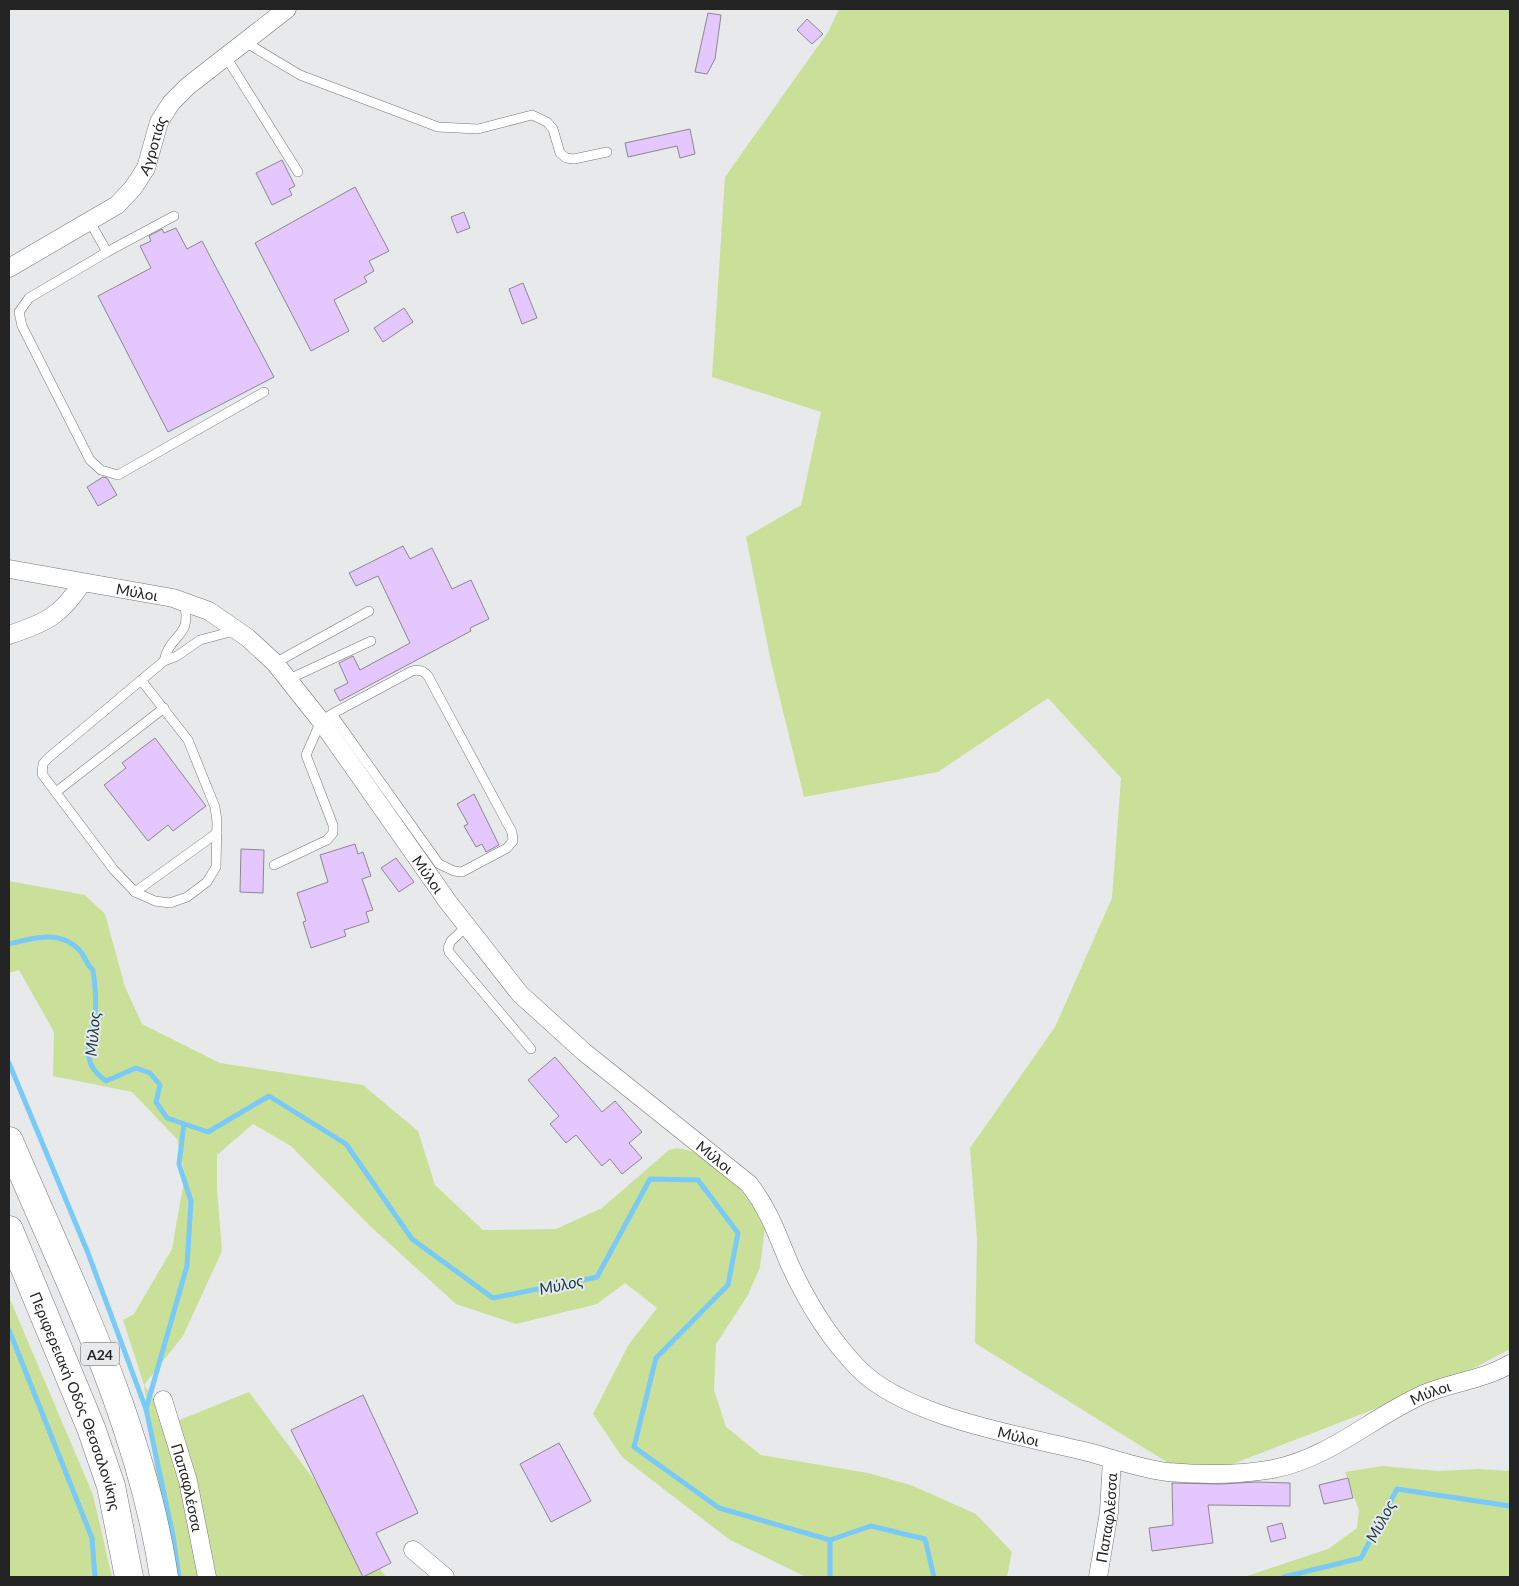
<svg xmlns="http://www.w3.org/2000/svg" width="1519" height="1586" font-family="Lato,sans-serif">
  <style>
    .green { fill: #cae098 }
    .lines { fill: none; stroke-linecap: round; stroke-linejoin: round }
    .stream { stroke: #79caf6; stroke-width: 5 }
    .building { fill: #e3c7fe; stroke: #8a898b }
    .lane-casing { stroke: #777779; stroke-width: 10 }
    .street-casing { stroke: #777779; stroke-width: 19 }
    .highway-casing { stroke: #777779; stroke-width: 29 }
    .lane { stroke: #fff; stroke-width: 9 }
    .street { stroke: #fff; stroke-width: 18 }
    .highway { stroke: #fff; stroke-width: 28 }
    .labels { text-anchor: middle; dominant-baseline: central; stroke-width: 4; stroke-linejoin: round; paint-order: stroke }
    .shield { fill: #e8e9eb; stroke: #5f5f60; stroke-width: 1 }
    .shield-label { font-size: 14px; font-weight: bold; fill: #242424 }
    .street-label { font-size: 15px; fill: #242424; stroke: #e8e9eb }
    .water-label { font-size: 16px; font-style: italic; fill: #14384a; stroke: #e8e9eb }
  </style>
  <rect width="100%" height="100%" fill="#e8e9eb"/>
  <!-- green -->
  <g class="green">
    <path d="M839,9h671v1340l-55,29 -225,87 -19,1 -41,-2 -195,-121 2,-103 -7,-92 85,-121 57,-129 9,-120 -73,-80 -110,74 -134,25 -33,-135 -25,-125 55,-32 20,-93 -109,-35 13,-200 103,-145z"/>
    <path d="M9,881l76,14 20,19 20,73 17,37 78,39 143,22 55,46 17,54 48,45 73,-1 46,-21 67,-58c30,-12 80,48 97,69l-6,48 -12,28 -32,49 -2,46 12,37 35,28 107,18 43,12 65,29 36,38 -5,25h-201l-76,-37 -108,-83 -29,-43 36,-70 28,-36 -32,-25 -28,21 -81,20 -60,-20 -86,-78 -79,-80 -38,-22 -36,31v34l5,62 -39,85 -39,49 28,38 77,-31 137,185h-217l-25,-192 -21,-65 11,-6 38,-65 13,-74 -8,-36 -45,-47 -79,-16 1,-44 -35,-62 -10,3z"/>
    <path d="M9,1297l84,198 19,82h-103z"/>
    <path d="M1382,1466l56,5 41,-2 31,2v106h-266l84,-28 29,-21 2,-18 -14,-38z"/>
  </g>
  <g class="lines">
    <!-- stream -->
    <g class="stream">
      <path d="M9,944c23,-6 52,-15 71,7 6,6 6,14 13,19 2,15 4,29 2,44 -3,27 -18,47 11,67l30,-13 14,5 10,12 -4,17 11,16 41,14 61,-36 77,48 66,95 81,59 104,-21 53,-98 48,1 40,53 -10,52 -72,73 -22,89 85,61 111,32 41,-14 54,13 9,38"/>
      <path d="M9,1063l79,190 58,156 27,127 6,41"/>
      <path d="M9,1330l83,208 3,39"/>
      <path d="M146,1409l41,-143 4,-65 -12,-37 5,-40"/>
      <path d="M830,1540v37"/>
      <path d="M1284,1577l77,-19 36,-69 113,17"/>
    </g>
  </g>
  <!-- building -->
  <g class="building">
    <path d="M708,13l13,2 -6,44 -8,15 -12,-2z"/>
    <path d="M807,19l16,15 -11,10 -15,-14z"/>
    <path d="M690,129l5,25 -15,4 -3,-12 -49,11 -3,-14z"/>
    <path d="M282,160l13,26 -6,3 3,6 -20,10 -16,-32z"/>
    <path d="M355,187l34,64 -20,10 5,10 -10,6 3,5 -33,18 15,31 -38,20 -56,-108z"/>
    <path d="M464,212l6,16 -13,5 -6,-16z"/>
    <path d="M176,228l11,21 15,-8 72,136 -106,55 -70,-136 53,-28 -11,-22 11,-5 -2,-5 13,-7 2,4z"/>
    <path d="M523,283l14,35 -15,6 -13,-35z"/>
    <path d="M404,308l9,14 -30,20 -9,-14z"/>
    <path d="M103,477l4,1 10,17 -19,11 -11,-19z"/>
    <path d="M403,546l7,13 22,-11 20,41 19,-9 18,39 -19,9 1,3 -131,70 -6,-11 14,-7 -9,-20 14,-7 7,14 50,-27 -32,-67 -22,10 -7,-13z"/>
    <path d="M155,738l51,68 -33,25 -5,-6 -20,16 -44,-56 22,-17 -4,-5z"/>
    <path d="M474,794l25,51 -13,7 -4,-8 -6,3 -12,-21 4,-2 -11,-20z"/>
    <path d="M355,844l3,10 5,-2 8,24 -9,3 11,31 -7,2 3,10 -25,8 2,6 -35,12 -8,-26 3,-1 -9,-28 31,-11 -8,-27z"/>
    <path d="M241,849l23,1 -1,43 -23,-1z"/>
    <path d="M396,858l18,24 -15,10 -18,-24z"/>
    <path d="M555,1057l47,55 13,-11 27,31 -13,11 13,15 -20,16 -12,-15 -8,7 -26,-31 -10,8 -16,-19 9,-8 -31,-36z"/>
    <path d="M363,1395l55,118 -42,20 15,30 -28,14 -72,-147z"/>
    <path d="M559,1443l32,58 -40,21 -31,-58z"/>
    <path d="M1348,1478l5,20 -29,6 -5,-19z"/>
    <path d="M1255,1482l35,1v23l-82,-1 5,38 -61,8 -3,-23 24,-3 -1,-42 49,1z"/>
    <path d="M1282,1523l4,15 -15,4 -4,-15z"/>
  </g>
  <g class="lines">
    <!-- lane casing -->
    <g class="lane-casing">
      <g id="lane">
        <path d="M245,42l55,33 138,52 40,2 54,-14 15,7 6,7 7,24 6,5 8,1 33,-7"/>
        <path d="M226,57l72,115"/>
        <path d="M174,216l-67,36 -78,46 -10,14 3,14 68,134 11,10 17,5 146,-83"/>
        <path d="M90,222l17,30"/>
        <path d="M164,661c6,-29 29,-22 20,-59"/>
        <path d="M275,663l94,-52"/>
        <path d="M289,679l82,-38"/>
        <path d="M141,680l47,60 27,67 2,14 -1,46 -9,15 -20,15 -17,6 -15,-2 -20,-9 -21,-22 -72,-96 1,-10 4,-5 117,-98 13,-5 23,-16 34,-9"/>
        <path d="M56,792l108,-84"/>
        <path d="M274,865l53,-25 6,-7v-8l-27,-70 15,-34 11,-7 80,-43c7,-2 12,0 16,5l84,156 1,9 -6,7 -45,24 -8,-1 -15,-7 -107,-150"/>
        <path d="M135,892l82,-59"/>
        <path d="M467,926l-16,15 -3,7 1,4 82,97"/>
      </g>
    </g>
    <!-- street casing -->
    <g class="street-casing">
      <g id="street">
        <path id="s1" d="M9,268l108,-63 16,-17 13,-20 13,-46 12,-19 17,-17 99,-77"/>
        <path id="s2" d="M9,569l164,29 36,13 39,27 27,25 46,58 127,181 72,92 64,58 165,132c21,27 28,51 41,81 17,37 40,74 68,103 48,50 167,68 234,85 25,7 50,16 76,19 34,3 71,3 105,-3 57,-11 99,-52 151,-75 28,-12 59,-14 86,-30"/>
        <path d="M9,635c36,-12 52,-19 73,-52"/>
        <path id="s3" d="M163,1400l25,81 19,96"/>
        <path d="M413,1550l32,27"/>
        <path id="s4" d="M1098,1577l11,-65 3,-53"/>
      </g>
    </g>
    <!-- highway casing -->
    <g class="highway-casing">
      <g id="highway">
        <path d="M9,1141c60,141 132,282 155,436"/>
        <path id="s5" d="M9,1230l82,198 20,58 18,91"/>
      </g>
    </g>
    <!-- lane -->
    <use href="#lane" class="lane"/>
    <!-- street -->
    <use href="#street" class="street"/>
    <!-- highway -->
    <use href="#highway" class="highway"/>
  </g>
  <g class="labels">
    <!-- shield labels -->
    <rect class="shield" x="81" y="1342.5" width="38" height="23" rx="4"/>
    <g class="shield-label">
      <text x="100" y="1354">Α24</text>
    </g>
    <!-- street labels -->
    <g class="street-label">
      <text stroke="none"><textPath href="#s1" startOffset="196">Αγροτιάς</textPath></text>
      <text stroke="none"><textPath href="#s2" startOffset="130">Μύλοι</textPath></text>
      <text stroke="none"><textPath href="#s2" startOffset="550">Μύλοι</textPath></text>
      <text stroke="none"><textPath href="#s2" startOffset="955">Μύλοι</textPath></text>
      <text stroke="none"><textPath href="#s2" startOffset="1825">Μύλοι</textPath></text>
      <text stroke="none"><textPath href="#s5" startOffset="184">Περιφερειακή Οδός Θεσσαλονίκης</textPath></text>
      <text stroke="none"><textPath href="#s2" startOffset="1390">Μύλοι</textPath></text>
      <text stroke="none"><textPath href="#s3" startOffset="91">Παπαφλέσσα</textPath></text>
      <text stroke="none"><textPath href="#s4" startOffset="60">Παπαφλέσσα</textPath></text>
    </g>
    <!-- water labels -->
    <g class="water-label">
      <text transform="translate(92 1034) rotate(-85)">Μύλος</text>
      <text transform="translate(561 1284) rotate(-12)">Μύλος</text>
      <text transform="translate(1380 1521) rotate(-62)">Μύλος</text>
    </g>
  </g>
  <!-- border -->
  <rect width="1519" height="1586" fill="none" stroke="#242424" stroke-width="20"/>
</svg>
